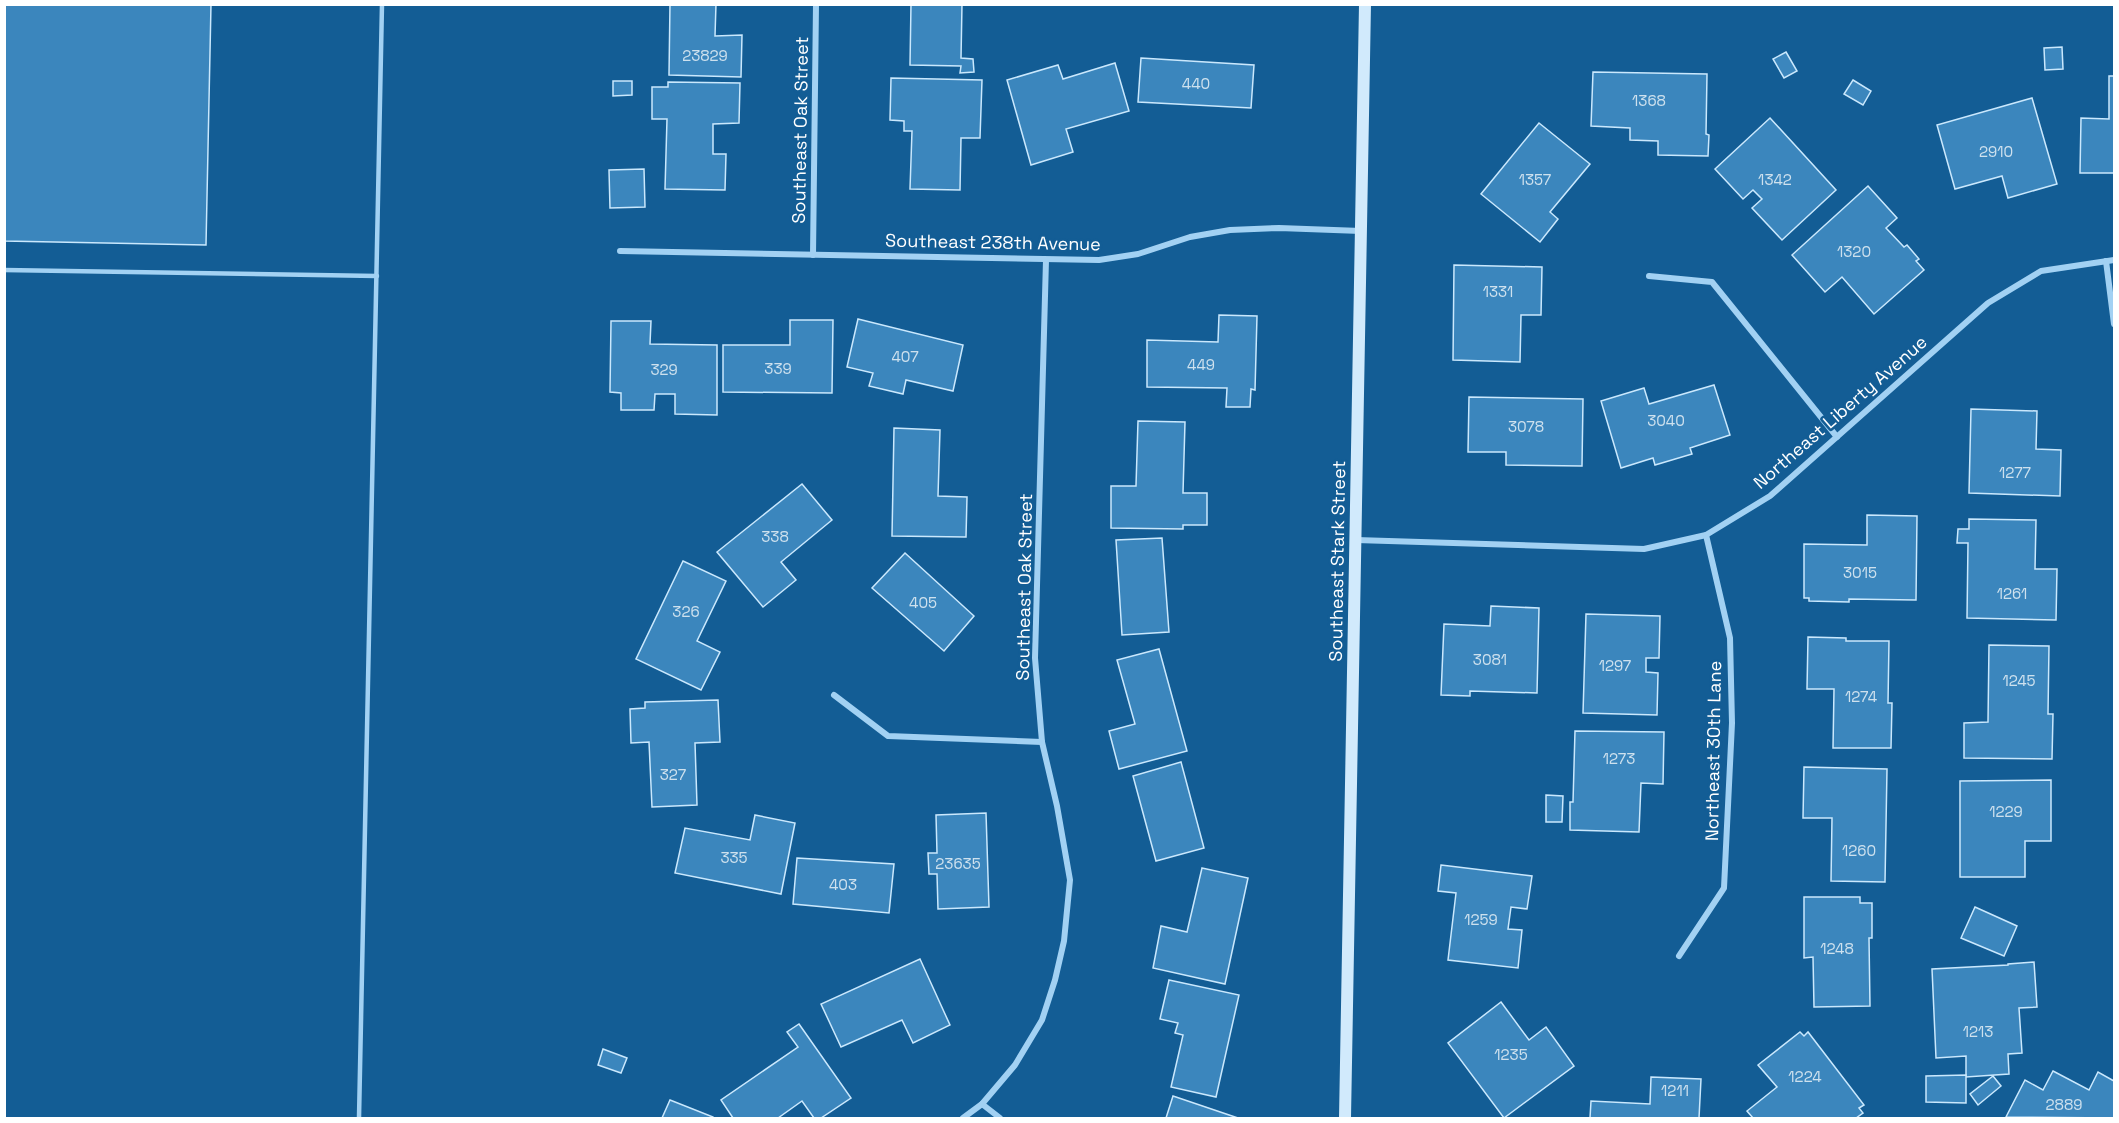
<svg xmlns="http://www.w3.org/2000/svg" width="2119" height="1123" font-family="'Space Grotesk',sans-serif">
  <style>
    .building { fill: #3b86bd; stroke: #cae8fd; stroke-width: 1.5 }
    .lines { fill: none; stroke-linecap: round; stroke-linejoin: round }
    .lane { stroke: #a2d1f3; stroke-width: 4.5 }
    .street { stroke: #a2d1f3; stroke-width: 6 }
    .secondary { stroke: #d1eafc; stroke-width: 12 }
    .labels { text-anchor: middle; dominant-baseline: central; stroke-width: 5; stroke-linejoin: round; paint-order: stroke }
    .number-label { font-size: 15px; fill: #cee1ee }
    .street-label { font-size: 18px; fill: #fff; stroke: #135d95 }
  </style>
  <rect width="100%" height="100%" fill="#135d95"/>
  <!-- building -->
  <g class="building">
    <path d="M4,4h207l-5,241 -202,-4z"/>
    <path d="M670,4h46l-1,32 27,-1 -1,42 -72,-2z"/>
    <path d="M911,4h51l-1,54 12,1 1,13 -14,1 1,-7 -51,-1z"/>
    <path d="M2062,47l1,22 -18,1 -1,-22z"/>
    <path d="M1786,52l11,19 -13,7 -11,-19z"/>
    <path d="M1141,58l113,7 -3,43 -113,-6z"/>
    <path d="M1115,63l14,48 -63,18 7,23 -42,13 -24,-85 51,-15 5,14z"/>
    <path d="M1593,72l114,2 -1,60 3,1 -1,21 -50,-1v-14l-28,-1v-12l-39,-2z"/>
    <path d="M2109,76h5v97h-34l1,-55 28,1z"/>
    <path d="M891,78l91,2 -2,58h-19l-1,52 -50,-1 2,-58h-8v-10l-14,-1z"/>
    <path d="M1853,80l18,11 -8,14 -19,-11z"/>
    <path d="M613,81h19v14l-19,1z"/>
    <path d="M668,82l72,1 -1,40 -26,1v30h13l-1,36 -60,-1 2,-70h-15v-32h16z"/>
    <path d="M2032,98l25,86 -49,14 -6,-22 -47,13 -18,-64z"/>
    <path d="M1770,118l66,72 -54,50 -30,-32 10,-9 -9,-9 -10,9 -28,-30z"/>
    <path d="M1539,123l51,41 -40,48 8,7 -18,23 -59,-48z"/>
    <path d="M644,169l1,38 -35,1 -1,-38z"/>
    <path d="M1868,186l29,32 -11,10 18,19 3,-2 12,14 -3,2 8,9 -50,44 -32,-37 -17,15 -33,-37z"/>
    <path d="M1454,265l88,2 -1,48h-20l-1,47 -67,-2z"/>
    <path d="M1219,315l38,1 -2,74 -4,-1 -1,18h-24l1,-19 -80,-1v-47l71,2z"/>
    <path d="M858,319l105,26 -10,46 -47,-11 -3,14 -34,-8 4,-13 -26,-6z"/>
    <path d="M790,320h43l-1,73 -109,-1v-47h67z"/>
    <path d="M611,321h40l-1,23 67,1v70l-42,-1v-20h-20l-1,16h-33v-17l-11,-1z"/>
    <path d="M1714,385l16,50 -40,13 2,6 -37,11 -2,-7 -32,10 -20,-67 43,-13 5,16z"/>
    <path d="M1469,397l114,2 -1,67 -76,-1v-13h-38z"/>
    <path d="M1971,409l66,2 -1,38 25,1 -1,46 -91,-3z"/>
    <path d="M1138,421l47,1 -2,71h24v32h-24v4l-72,-1v-42h25z"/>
    <path d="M894,428l46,2 -2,66 29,1 -1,40 -74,-1z"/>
    <path d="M802,484l30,36 -51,42 15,18 -33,27 -46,-55z"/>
    <path d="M1867,515l50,1 -1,84 -67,-1v3l-40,-1v-3h-5v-54l63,1z"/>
    <path d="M1969,519l67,1 -1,49h22l-1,51 -89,-2 1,-75h-11l1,-14h11z"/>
    <path d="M1162,538l7,94 -47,3 -6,-95z"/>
    <path d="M905,553l69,63 -30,35 -72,-63z"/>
    <path d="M683,561l43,20 -29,60 23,11 -19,38 -65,-31z"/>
    <path d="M1491,606l48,2 -2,85 -67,-2v5l-29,-1 3,-71 46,2z"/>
    <path d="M1586,614l74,2 -1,42h-13v14l12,1 -1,42 -74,-2z"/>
    <path d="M1808,637l38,1v3h43l-1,62h4l-1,45h-58l1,-59h-27z"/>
    <path d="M1989,645l60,1 -1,68h5l-1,45 -88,-1v-35l24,-1z"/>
    <path d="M1159,649l28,102 -68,18 -10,-38 26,-7 -18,-64z"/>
    <path d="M718,700l2,42 -25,1 2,62 -45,2 -3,-65 -18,1 -1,-34 15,-1v-6z"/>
    <path d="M1575,731l89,1 -1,52 -22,-1 -2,49 -69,-2v-28h3z"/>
    <path d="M1181,762l23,86 -48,13 -23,-85z"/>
    <path d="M1804,767l83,2 -2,113 -54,-1 1,-63h-29z"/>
    <path d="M2051,780v61h-26v36h-65v-96z"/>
    <path d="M1546,795l17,1 -1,26h-16z"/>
    <path d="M986,813l3,94 -51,2 -1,-35h-8l-1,-21h9l-1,-38z"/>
    <path d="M755,815l40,8 -14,71 -106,-21 10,-45 65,12z"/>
    <path d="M797,858l97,6 -5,49 -96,-9z"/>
    <path d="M1441,865l91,11 -5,33 -16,-2 -3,22 14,1 -4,38 -70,-8 8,-67 -18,-2z"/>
    <path d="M1202,868l46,10 -23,106 -72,-16 8,-42 26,6z"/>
    <path d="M1804,897h56v6h12v35h-3l1,68 -56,1 -1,-50 -9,1z"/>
    <path d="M1975,907l42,19 -13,30 -43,-18z"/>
    <path d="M920,959l30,66 -37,18 -11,-23 -61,27 -20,-43z"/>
    <path d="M2034,962l3,45 -18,1 3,45 -14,1 1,20 -43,3v-21l-30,2 -4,-89 76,-4v-1z"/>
    <path d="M1169,980l70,15 -23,102 -45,-10 12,-52 -8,-2 3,-10 -18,-4z"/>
    <path d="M1501,1002l28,38 17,-13 28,39 -70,52 -56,-75z"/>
    <path d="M799,1024l52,74 -30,20h-7l-12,-17 -24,17h-45l-12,-18 77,-53 -11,-15z"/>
    <path d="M1800,1032l4,4 4,-4 56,73 -5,3 4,5 -7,5h-103l-6,-7 30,-24 -19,-22z"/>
    <path d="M603,1049l24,9 -6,15 -23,-8z"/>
    <path d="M2053,1071l36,19 9,-18 16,9v37l-108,-1 19,-37 18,10z"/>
    <path d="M1966,1075v28l-40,-1v-26z"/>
    <path d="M1993,1076l8,10 -23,19 -8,-11z"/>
    <path d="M1651,1077l50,2 -2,39h-109l1,-17 59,3z"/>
    <path d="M1173,1096l65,22h-72z"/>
    <path d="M670,1100l43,17v1h-51z"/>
  </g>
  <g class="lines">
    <!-- lane -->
    <g class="lane">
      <path d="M4,270l373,6"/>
      <path d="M359,1118l23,-1114"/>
    </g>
    <!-- street -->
    <g class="street">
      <path d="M620,251l479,9 39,-6 52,-17 40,-7 49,-2 82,3"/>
      <path d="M813,255l3,-251"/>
      <path d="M2106,261l8,63"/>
      <path d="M1649,276l63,6 125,155"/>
      <path d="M1356,540l288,9 62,-14 64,-39 218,-193 53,-32 73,-11"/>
      <path d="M834,695l54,41 154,6"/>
      <path d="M1679,956l45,-68 8,-165 -2,-85 -24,-103"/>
      <path d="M982,1104l18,14"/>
      <path d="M963,1118l19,-14 33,-39 27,-45 13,-40 9,-39 6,-61 -13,-74 -15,-64 -7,-84 11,-398"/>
    </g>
    <!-- secondary -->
    <path class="secondary" d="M1345,1118l20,-1114"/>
  </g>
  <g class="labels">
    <!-- number labels -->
    <g class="number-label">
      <text x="705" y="55">23829</text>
      <text x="1196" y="83">440</text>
      <text x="1649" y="100">1368</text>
      <text x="1996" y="151">2910</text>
      <text x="1535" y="179">1357</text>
      <text x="1775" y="179">1342</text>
      <text x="1854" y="251">1320</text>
      <text x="1498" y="291">1331</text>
      <text x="905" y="356">407</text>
      <text x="1201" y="364">449</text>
      <text x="778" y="368">339</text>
      <text x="664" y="369">329</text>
      <text x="1666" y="420">3040</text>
      <text x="1526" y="426">3078</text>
      <text x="2015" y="472">1277</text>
      <text x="775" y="536">338</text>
      <text x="1860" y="572">3015</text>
      <text x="2012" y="593">1261</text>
      <text x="923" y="602">405</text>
      <text x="686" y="611">326</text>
      <text x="1490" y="659">3081</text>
      <text x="1615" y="665">1297</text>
      <text x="2019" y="680">1245</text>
      <text x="1861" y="696">1274</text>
      <text x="1619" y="758">1273</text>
      <text x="673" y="774">327</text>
      <text x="2006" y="811">1229</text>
      <text x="1859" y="850">1260</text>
      <text x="734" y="857">335</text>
      <text x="958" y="863">23635</text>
      <text x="843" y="884">403</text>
      <text x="1481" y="919">1259</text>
      <text x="1837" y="948">1248</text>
      <text x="1978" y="1031">1213</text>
      <text x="1511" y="1054">1235</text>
      <text x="1805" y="1076">1224</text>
      <text x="1675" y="1090">1211</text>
      <text x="2064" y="1104">2889</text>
    </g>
    <!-- street labels -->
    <g class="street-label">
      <text transform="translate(800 130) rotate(-89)">Southeast Oak Street</text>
      <text transform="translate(993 242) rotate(1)">Southeast 238th Avenue</text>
      <text transform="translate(1840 412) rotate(-41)">Northeast Liberty Avenue</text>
      <text transform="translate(1337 561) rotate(-89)">Southeast Stark Street</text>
      <text transform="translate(1024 587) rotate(-89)">Southeast Oak Street</text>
      <text transform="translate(1713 751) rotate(-89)">Northeast 30th Lane</text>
    </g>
  </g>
  <!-- border -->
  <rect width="2119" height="1123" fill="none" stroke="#ffffff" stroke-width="12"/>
</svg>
